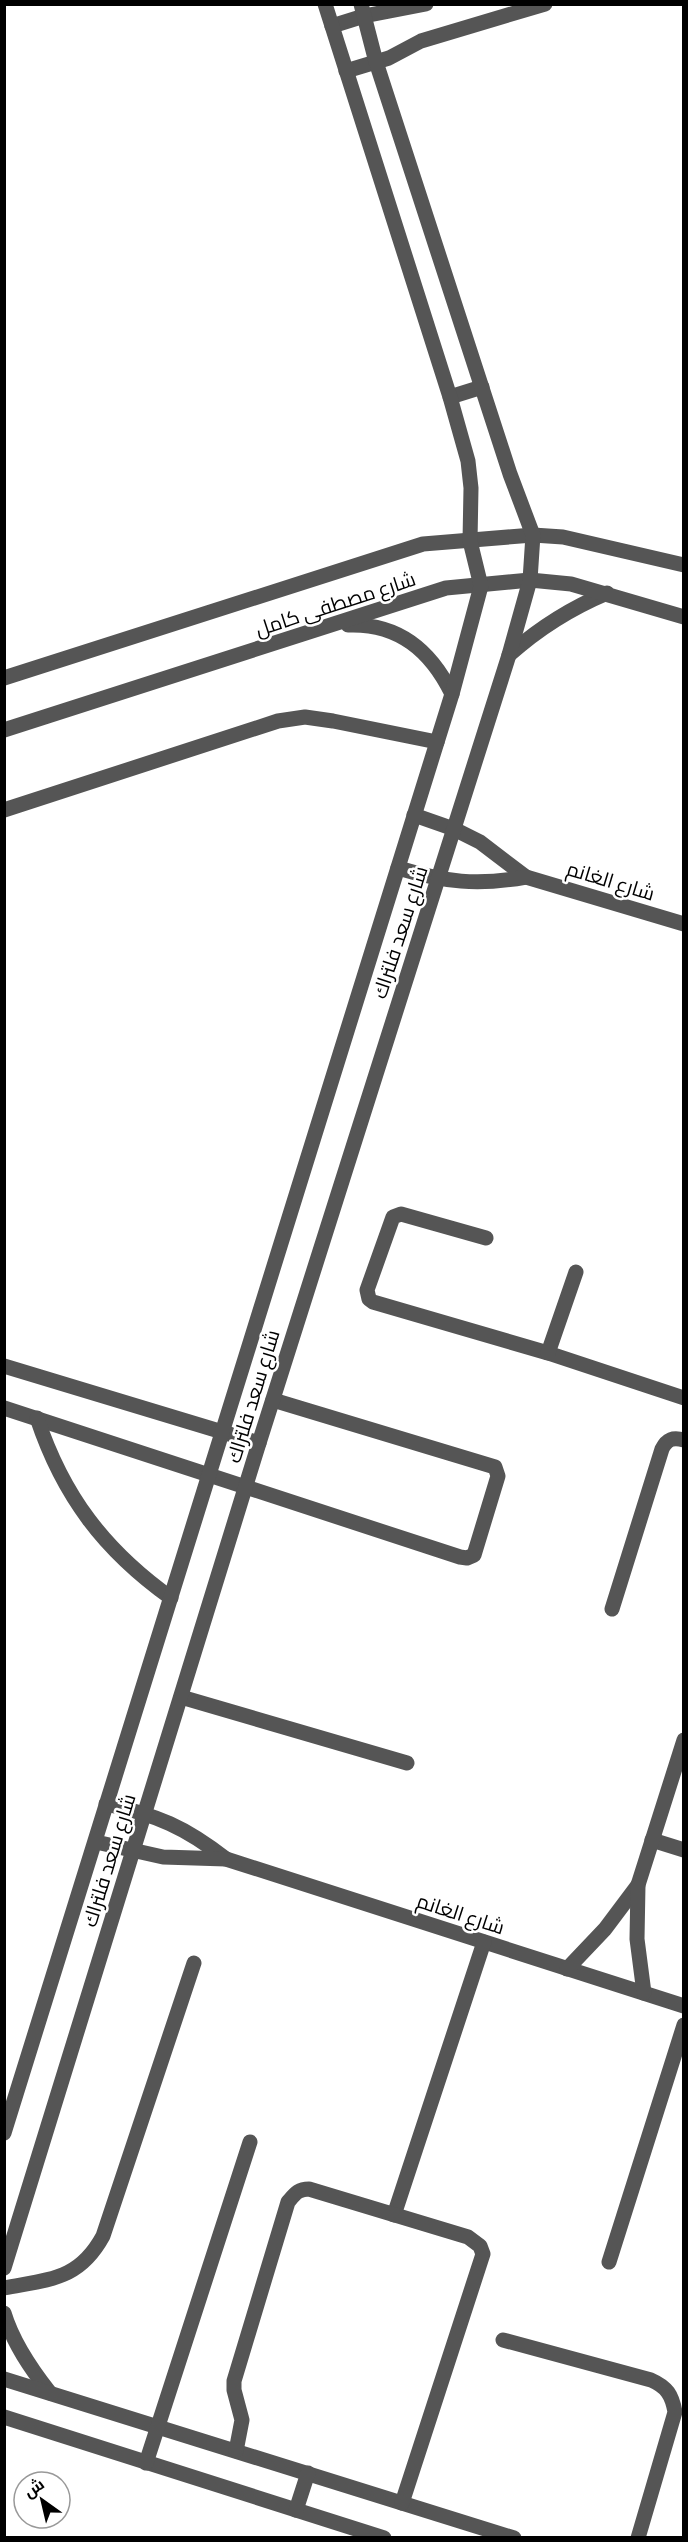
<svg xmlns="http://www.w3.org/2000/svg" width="688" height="2542" font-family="Barlow,Cairo,sans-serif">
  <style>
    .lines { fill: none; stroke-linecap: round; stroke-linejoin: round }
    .minor { stroke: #555; stroke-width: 15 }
    .labels { text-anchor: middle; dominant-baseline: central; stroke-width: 5; stroke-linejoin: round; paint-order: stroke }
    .street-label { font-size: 20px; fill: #000; stroke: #fff }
  </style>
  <rect width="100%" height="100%" fill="#fff"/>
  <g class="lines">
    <!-- minor -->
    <g class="minor">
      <path d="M332,26l32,-10 62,-12"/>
      <path d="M346,71l43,-13 32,-17 124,-37"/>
      <path d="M450,397l32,-10"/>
      <path d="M348,625c51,-2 83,26 104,69"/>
      <path d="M509,655c30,-27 60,-46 98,-62"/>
      <path d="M4,678l419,-134 110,-9 30,2 121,28"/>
      <path d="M4,730l442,-142 84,-8 41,4 113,33"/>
      <path d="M4,810l274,-89 27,-4 28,4 104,21"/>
      <path d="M414,815l40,14 26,13 46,35 158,47"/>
      <path d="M398,868c47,14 79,18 128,9"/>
      <path d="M486,1238l-85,-24 -8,3 -26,73 2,9 4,3 175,51 136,45"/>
      <path d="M548,1353l28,-81"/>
      <path d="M4,1366l255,77"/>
      <path d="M4,1408l456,149 7,1 7,-3 24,-79 -3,-9 -222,-67"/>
      <path d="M37,1418c26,78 67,132 134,180"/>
      <path d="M612,1609l50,-160c5,-10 11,-12 22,-9"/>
      <path d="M181,1697l226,66"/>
      <path d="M106,1804c51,11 79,23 120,55"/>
      <path d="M652,1840l32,10"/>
      <path d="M96,1842l67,15 63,2 458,147"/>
      <path d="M567,1969l38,-40 33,-44"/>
      <path d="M644,1993l-7,-54 1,-54 46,-145"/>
      <path d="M4,2133l448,-1439 29,-108 -11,-45 1,-53 -3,-27 -18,-64 -125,-393"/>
      <path d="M394,2215l90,-273"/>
      <path d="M609,2262l75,-237"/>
      <path d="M4,2268l255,-825 250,-788 21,-75 3,-45 -23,-61 -134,-412 -15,-58"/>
      <path d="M4,2288c46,-9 75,-8 99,-52l91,-273"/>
      <path d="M4,2313c9,30 27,56 46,80"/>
      <path d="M503,2340l148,40c16,7 21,15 24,32l-37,126"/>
      <path d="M4,2379l510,159"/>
      <path d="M4,2417l380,121"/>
      <path d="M236,2451l6,-31 -8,-30v-9l54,-179c7,-8 10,-13 21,-13l159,48 12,9 3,8 -81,249"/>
      <path d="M146,2463l104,-321"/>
      <path d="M296,2510l12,-37"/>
    </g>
  </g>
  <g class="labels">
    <!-- street labels -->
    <g class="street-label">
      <text transform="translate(335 603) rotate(-18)">شارع مصطفى كامل</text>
      <text transform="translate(611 880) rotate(17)">شارع الغانم</text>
      <text transform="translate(399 932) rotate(-72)">شارع سعد فلتراك</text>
      <text transform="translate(252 1396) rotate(-73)">شارع سعد فلتراك</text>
      <text transform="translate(108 1860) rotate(-73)">شارع سعد فلتراك</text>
      <text transform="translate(461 1913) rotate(18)">شارع الغانم</text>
    </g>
  </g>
  <!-- border -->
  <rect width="688" height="2542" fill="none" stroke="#000000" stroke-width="12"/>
  <!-- north arrow -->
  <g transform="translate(42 2500) rotate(326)"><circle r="28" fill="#ffffff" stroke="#999999" stroke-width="1.5"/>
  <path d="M0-4.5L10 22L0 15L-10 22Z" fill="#000000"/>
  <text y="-9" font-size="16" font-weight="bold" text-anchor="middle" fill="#000000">ش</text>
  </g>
</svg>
